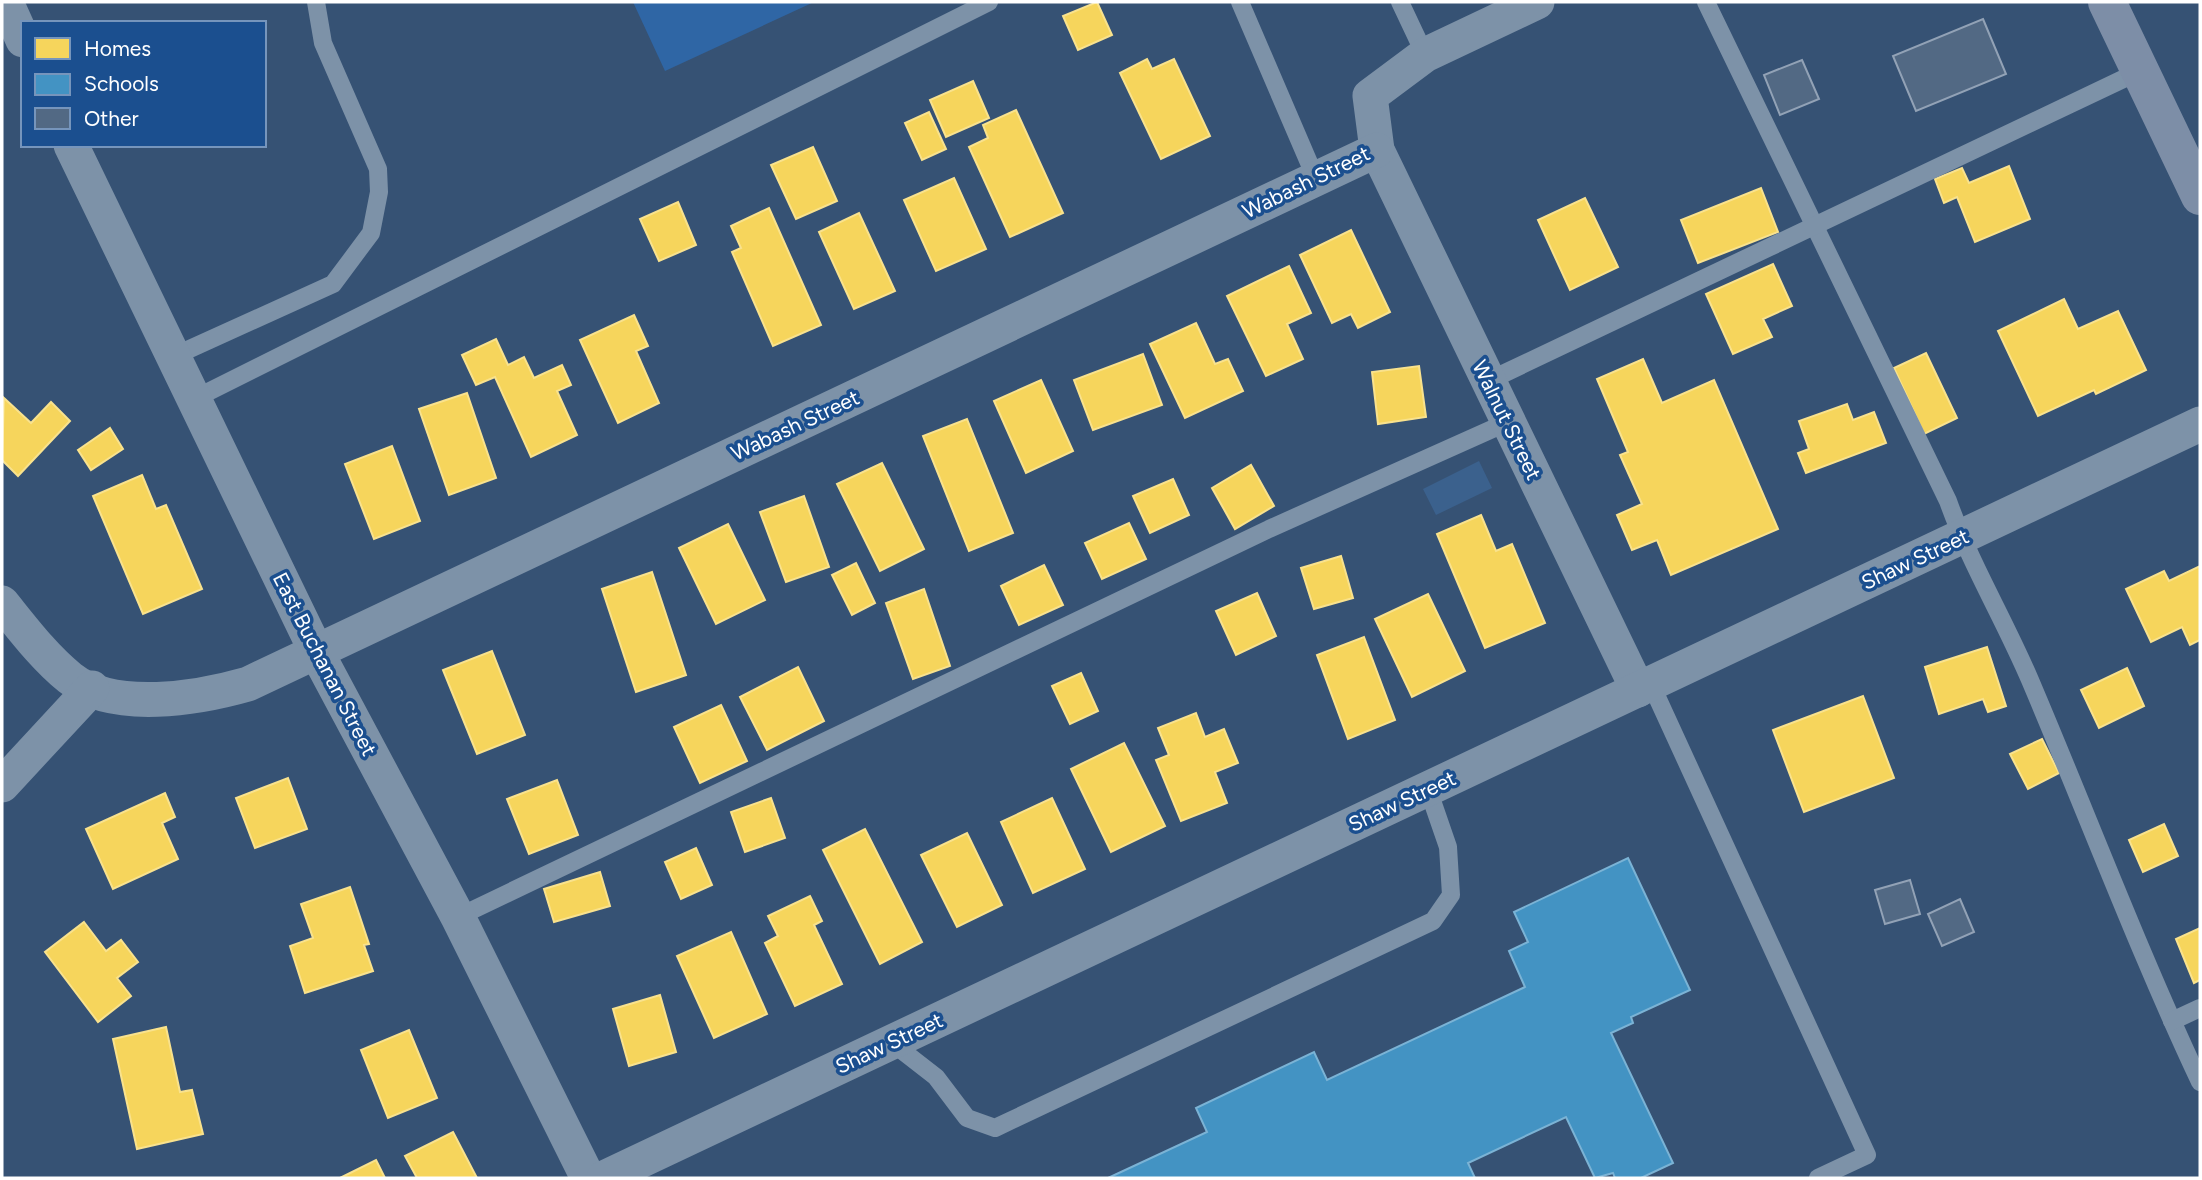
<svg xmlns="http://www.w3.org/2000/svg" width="2202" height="1180" font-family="Figtree,sans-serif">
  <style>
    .green { fill: #2f66a5 }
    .water { fill: #3b618d }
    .homes { fill: #f6d55c; stroke: #f9e28d; stroke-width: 2 }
    .schools { fill: #4393c3; stroke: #7bb3d5; stroke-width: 2 }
    .building { fill: #526984; stroke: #92a2b6; stroke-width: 2 }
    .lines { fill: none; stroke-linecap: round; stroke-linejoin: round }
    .service { stroke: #7d92a8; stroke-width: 18 }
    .minor { stroke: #7d92a8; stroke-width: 35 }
    .primary { stroke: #7d8ea7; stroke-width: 38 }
    .labels { text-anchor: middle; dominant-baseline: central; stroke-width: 7; stroke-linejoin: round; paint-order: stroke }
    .street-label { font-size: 21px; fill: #fff; stroke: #1b4f8f }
  </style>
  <rect width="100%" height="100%" fill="#365274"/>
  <!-- green -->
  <path class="green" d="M633,2h181l-149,69z"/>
  <!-- water -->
  <path class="water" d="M1479,461l13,27 -56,27 -13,-26z"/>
  <!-- homes -->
  <g class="homes">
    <path d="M1097,2l15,33 -34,15 -15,-34z"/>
    <path d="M1147,59l5,10 22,-10 36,77 -49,23 -41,-86z"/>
    <path d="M973,81l16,37 -43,19 -16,-37z"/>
    <path d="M1016,110l47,103 -53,24 -41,-90 19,-9 -5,-13z"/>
    <path d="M929,112l17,37 -24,11 -17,-37z"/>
    <path d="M813,147l24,54 -41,18 -25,-54z"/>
    <path d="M2009,166l21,53 -55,23 -18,-45 -13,6 -9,-24 27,-11 7,15z"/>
    <path d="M954,178l32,71 -50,22 -32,-71z"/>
    <path d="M1761,188l17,44 -80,31 -17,-43z"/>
    <path d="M1585,198l33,69 -48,23 -32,-70z"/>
    <path d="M678,202l18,43 -37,16 -19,-42z"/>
    <path d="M769,208l52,117 -48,21 -41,-94 9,-4 -10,-22z"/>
    <path d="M859,213l36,78 -41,18 -35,-77z"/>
    <path d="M1351,230l39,82 -32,16 -7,-14 -19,9 -32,-68z"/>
    <path d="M1773,264l19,42 -29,13 9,18 -39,17 -27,-60z"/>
    <path d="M1289,266l22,47 -24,11 16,35 -37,17 -39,-80z"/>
    <path d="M2064,299l14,30 40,-18 28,59 -50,24 -2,-4 -56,26 -40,-85z"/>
    <path d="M634,315l14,31 -12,5 23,52 -41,20 -38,-83z"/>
    <path d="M1196,323l19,41 13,-5 15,32 -58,27 -35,-74z"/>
    <path d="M496,339l12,26 16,-8 10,21 28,-13 9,20 -14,6 20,44 -46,22 -36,-80 -19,8 -14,-30z"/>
    <path d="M1926,353l31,65 -33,16 -30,-66z"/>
    <path d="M1143,354l19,51 -69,25 -19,-50z"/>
    <path d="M1643,359l19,44 52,-23 64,149 -107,46 -14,-35 -25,10 -15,-35 25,-11 -22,-49 8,-3 -31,-73z"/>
    <path d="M1419,366l7,51 -48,7 -6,-52z"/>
    <path d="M1041,380l32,71 -47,22 -32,-72z"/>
    <path d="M467,393l29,85 -47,17 -30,-86z"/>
    <path d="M4,398l27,25 20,-21 19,19 -52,55 -16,-16z"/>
    <path d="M1847,404l6,16 21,-8 12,31 -80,30 -8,-20 11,-4 -10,-28z"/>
    <path d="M967,419l46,114 -44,18 -46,-115z"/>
    <path d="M110,428l13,21 -32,21 -13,-20z"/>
    <path d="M392,446l28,75 -46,18 -29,-75z"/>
    <path d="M882,463l42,86 -44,22 -43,-87z"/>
    <path d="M1251,465l23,41 -39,23 -23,-41z"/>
    <path d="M142,475l14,34 10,-4 36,84 -59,25 -50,-118z"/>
    <path d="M1173,479l16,36 -39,18 -17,-37z"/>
    <path d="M804,496l25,71 -43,15 -26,-70z"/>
    <path d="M1481,515l15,36 16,-7 33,79 -60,25 -48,-114z"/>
    <path d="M1129,523l17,36 -44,20 -17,-36z"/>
    <path d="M728,524l37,76 -49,24 -37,-76z"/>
    <path d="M1341,556l12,42 -39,11 -13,-41z"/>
    <path d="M856,563l19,40 -23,12 -20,-40z"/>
    <path d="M1044,565l19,40 -44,20 -18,-39z"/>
    <path d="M2200,566v74l-10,5 -8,-18 -31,15 -25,-53 38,-18 5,10z"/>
    <path d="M652,572l34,103 -50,17 -34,-103z"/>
    <path d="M924,589l26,77 -37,13 -27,-76z"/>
    <path d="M1257,593l19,43 -40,19 -20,-44z"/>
    <path d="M1428,594l37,77 -53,26 -37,-78z"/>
    <path d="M1364,637l31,83 -47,19 -31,-84z"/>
    <path d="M1987,647l19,59 -18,6 -5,-13 -44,15 -14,-47z"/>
    <path d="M492,651l33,84 -48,19 -34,-84z"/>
    <path d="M798,667l26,54 -57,29 -27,-53z"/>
    <path d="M2127,668l17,38 -45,22 -18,-38z"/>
    <path d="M1081,673l17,38 -28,13 -18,-38z"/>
    <path d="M1863,696l31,82 -90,34 -31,-82z"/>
    <path d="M721,705l26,56 -47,22 -26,-56z"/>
    <path d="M1196,713l9,24 19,-8 14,34 -23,9 12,31 -46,18 -25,-61 13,-5 -11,-27z"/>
    <path d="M2042,739l17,34 -31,16 -18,-35z"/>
    <path d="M1124,743l41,83 -54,26 -40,-83z"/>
    <path d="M288,778l19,51 -52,19 -19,-50z"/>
    <path d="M557,780l21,55 -49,19 -22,-55z"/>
    <path d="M165,793l10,24 -13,6 16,36 -65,30 -27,-60z"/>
    <path d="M771,798l14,40 -40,14 -14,-40z"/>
    <path d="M1052,798l33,71 -52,24 -32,-71z"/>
    <path d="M2164,824l14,32 -35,16 -14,-32z"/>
    <path d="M865,829l57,113 -42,22 -57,-114z"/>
    <path d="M967,833l35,72 -45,22 -36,-72z"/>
    <path d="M696,848l16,37 -31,14 -16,-37z"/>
    <path d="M600,872l10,34 -56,16 -10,-33z"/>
    <path d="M350,887l19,57 -5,1 9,26 -68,22 -15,-47 23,-8 -12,-34z"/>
    <path d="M810,896l12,25 -8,4 28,59 -47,22 -30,-63 13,-7 -10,-20z"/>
    <path d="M84,922l22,29 15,-11 17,22 -21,16 14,18 -33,26 -53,-70z"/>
    <path d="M2200,928v52l-6,3 -18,-44z"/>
    <path d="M731,932l36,82 -53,24 -37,-82z"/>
    <path d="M660,995l16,57 -47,14 -16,-57z"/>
    <path d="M166,1027l14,65 12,-2 11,44 -66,15 -24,-110z"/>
    <path d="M409,1030l28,68 -49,20 -27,-68z"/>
    <path d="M453,1132l24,46h-60l-12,-22z"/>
    <path d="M376,1160l9,18h-45z"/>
  </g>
  <!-- schools -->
  <path class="schools" d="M1628,858l62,132 -59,27 2,6 -22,10 62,130 -32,15h-26l-2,-5 -18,5 -29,-61 -98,46 7,15h-367l99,-46 -11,-24 118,-56 13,28 198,-93 -16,-36 19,-9 -14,-30z"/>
  <!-- building -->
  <g class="building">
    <path d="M1983,19l23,55 -90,37 -23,-55z"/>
    <path d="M1802,60l17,39 -39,16 -16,-40z"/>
    <path d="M1910,880l10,34 -35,10 -10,-34z"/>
    <path d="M1960,899l14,33 -32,14 -14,-32z"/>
  </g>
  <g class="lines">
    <!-- service -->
    <g class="service">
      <path d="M1240,2l76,177"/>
      <path d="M1400,2l25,53"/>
      <path d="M1706,2l242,499c22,62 56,118 82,179 57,134 108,270 170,402"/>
      <path d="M172,357l161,-73 38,-51 8,-41 -1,-23 -55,-126 -7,-41"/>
      <path d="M1488,381l652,-310"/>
      <path d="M192,400l797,-398"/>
      <path d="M1651,684l216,471 -49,23"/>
      <path d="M458,917l811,-388 239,-107"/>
      <path d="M2172,1021l28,-13"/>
      <path d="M891,1042l45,35 31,41 28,10 438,-207 18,-26 -3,-48 -20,-58"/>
    </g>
    <!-- minor -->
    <g class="minor">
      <path d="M6,2l17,38"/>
      <path d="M1537,2l-112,53 -55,41 7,54 261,540"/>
      <path d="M71,145l245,506 142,266 130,261"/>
      <path d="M2,603c21,26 42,54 68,75 44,35 129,20 178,6l1129,-534"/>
      <path d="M2,785l90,-97"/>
      <path d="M604,1178l1596,-754"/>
    </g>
    <!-- primary -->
    <path class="primary" d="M2107,2l93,194"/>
  </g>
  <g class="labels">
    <!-- street labels -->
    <g class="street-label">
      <text transform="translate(1306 182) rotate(-26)">Wabash Street</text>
      <text transform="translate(1507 420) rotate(64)">Walnut Street</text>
      <text transform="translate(795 425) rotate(-25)">Wabash Street</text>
      <text transform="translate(1915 559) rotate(-25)">Shaw Street</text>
      <text transform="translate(325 664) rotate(63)">East Buchanan Street</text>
      <text transform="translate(1402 801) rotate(-25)">Shaw Street</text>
      <text transform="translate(889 1043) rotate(-25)">Shaw Street</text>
    </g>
  </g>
  <!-- border -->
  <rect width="2202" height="1180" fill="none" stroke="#ffffff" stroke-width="7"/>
  <!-- legend -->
  <rect x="21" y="21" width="245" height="126" fill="#1b4f8f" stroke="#7695bc" stroke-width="2"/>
  <rect x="35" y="38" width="35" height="21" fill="#f6d55c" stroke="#7695bc" stroke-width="2"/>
  <text x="84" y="56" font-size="21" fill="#ffffff">Homes</text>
  <rect x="35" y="74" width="35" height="21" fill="#4393c3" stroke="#7695bc" stroke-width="2"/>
  <text x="84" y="91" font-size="21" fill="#ffffff">Schools</text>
  <rect x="35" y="108" width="35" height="21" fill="#526984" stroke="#7695bc" stroke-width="2"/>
  <text x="84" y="126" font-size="21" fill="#ffffff">Other</text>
</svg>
